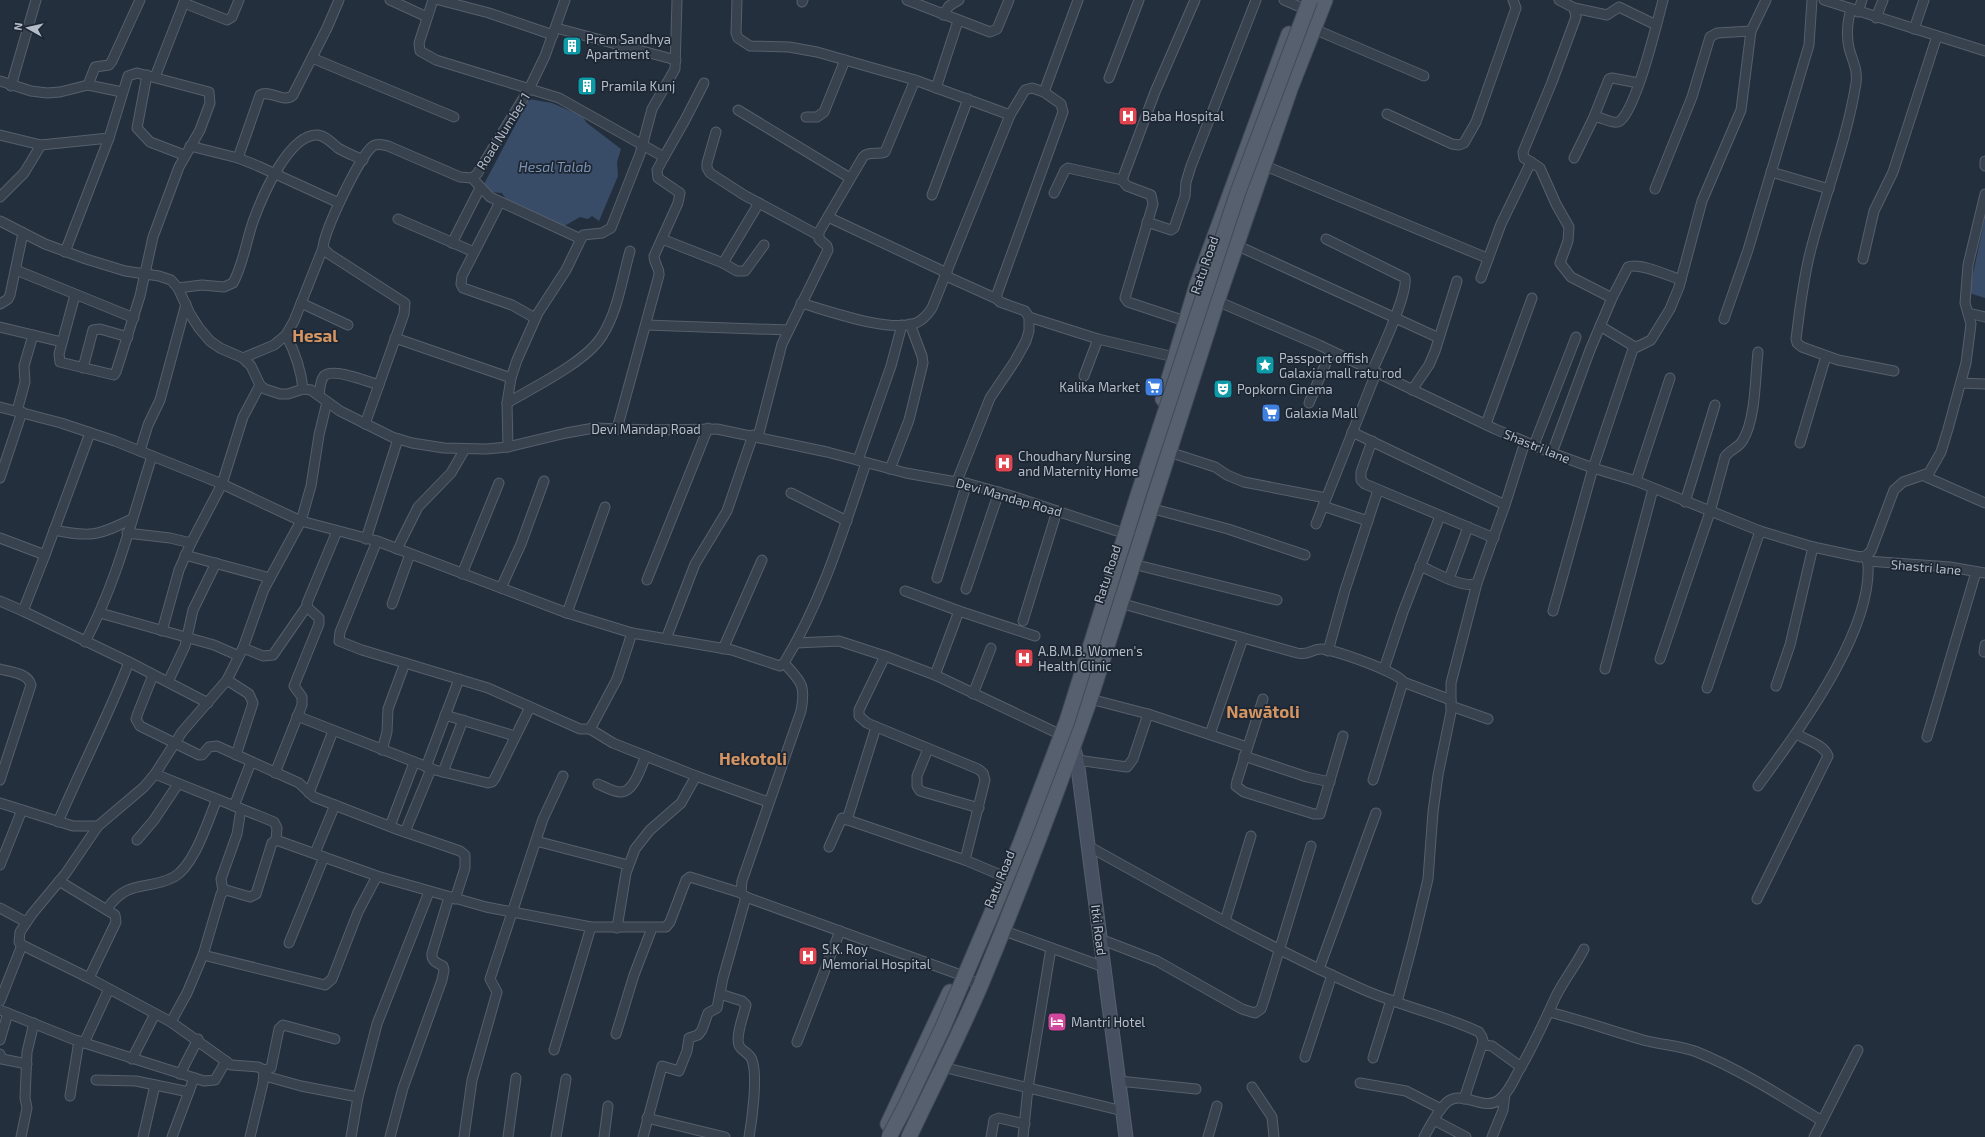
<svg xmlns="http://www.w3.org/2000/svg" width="1985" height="1137" font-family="'Exo 2',sans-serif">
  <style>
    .water { fill: #394c67 }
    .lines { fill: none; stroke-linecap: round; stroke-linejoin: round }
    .street-casing { stroke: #565f6c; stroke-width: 11 }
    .secondary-casing { stroke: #565f6c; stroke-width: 15 }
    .primary-casing { stroke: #414a57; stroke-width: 17 }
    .street { stroke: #38414e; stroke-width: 9 }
    .secondary { stroke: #465061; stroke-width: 13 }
    .primary { stroke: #56606e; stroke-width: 15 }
    .primary-bridge-casing { stroke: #414a57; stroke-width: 17; stroke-linecap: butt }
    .primary-bridge { stroke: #56606e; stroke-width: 15 }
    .labels { text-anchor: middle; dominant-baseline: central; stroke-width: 3.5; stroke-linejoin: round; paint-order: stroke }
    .poi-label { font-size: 13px; fill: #b4bcc9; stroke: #1d2633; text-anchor: start }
    .street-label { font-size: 13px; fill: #b4bcc9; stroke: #1d2633 }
    .water-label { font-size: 14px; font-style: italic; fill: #7c92b1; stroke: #1d2633 }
    .district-label { font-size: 17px; font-weight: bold; fill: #d59563; stroke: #1d2633 }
  </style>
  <rect width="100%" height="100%" fill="#242f3e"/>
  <!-- water -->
  <g class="water">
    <path d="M529,99l23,4 30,13 5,7 34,26 -4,13 1,14 -19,45 -7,-5 -4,3 -8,-2 -19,11 -53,-25 -6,-10 -12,-1 -6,-8z"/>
    <path d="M1985,217v81l-16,-5z"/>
  </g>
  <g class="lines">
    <!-- street casing -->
    <g class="street-casing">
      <g id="street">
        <path d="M390,0l37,17"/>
        <path d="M433,0l-14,43 1,8 16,9 123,38 105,59 -7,13 1,8 22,15 -2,10 -24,53c0,8 6,12 5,19l-42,154"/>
        <path d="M439,0l50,13 64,22"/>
        <path d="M737,0l-1,33 2,5 12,8 39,1 28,5 98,28 95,35"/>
        <path d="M907,0l83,32 7,-3 12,-29"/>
        <path d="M1284,0l16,7"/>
        <path d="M1824,0l161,51"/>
        <path d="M802,2l1,-2"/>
        <path d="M184,3l43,17 5,-3 7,-17"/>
        <path d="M1574,8l33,7 12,-8 37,18"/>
        <path d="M1851,9c-4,14 -5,25 -2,39 3,12 9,21 7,35 -9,57 -31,111 -45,166 -8,30 -11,60 -15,90l1,4 5,4 36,13 56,11"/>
        <path d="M1858,12l4,-12"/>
        <path d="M943,15l6,-9 10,-6"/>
        <path d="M1876,18l7,-18"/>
        <path d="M556,28l120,32"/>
        <path d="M1314,29l110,47"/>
        <path d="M1914,29l10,-29"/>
        <path d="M312,58l142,59"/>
        <path d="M147,75l-10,53 13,14 34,13"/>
        <path d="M155,77l30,-77"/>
        <path d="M1109,78l30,-78"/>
        <path d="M0,81l31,10 16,2 13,-1 28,-7 34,7"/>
        <path d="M88,85l7,-18 14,-2 3,-4 28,-61"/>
        <path d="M11,86l25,-86"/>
        <path d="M936,88l22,-67"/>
        <path d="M738,110l112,68"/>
        <path d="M1387,114l65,30 7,1 5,-2 12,-21 40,-114 -3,-8"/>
        <path d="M806,117h11l7,-5 21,-52"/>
        <path d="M1593,119l16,-40 3,-1 27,5"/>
        <path d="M716,132l-9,31v5l3,5 34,22 74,40"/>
        <path d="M0,135l41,10 68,-7"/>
        <path d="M190,146l48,12 20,8 81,37"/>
        <path d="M664,157l21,-37 19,-37"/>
        <path d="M238,158l22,-63c10,-6 24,9 33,0l34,-67 12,-28"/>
        <path d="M1574,158l19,-39 4,-2c6,1 18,8 23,4 17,-14 37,-98 43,-121"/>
        <path d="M1985,161v5"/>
        <path d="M1531,162l9,6 16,36 13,23 -1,14 -8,22 11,14 41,21"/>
        <path d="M1263,165l224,93"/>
        <path d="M1771,172l58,17"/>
        <path d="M472,178l18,19 91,42"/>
        <path d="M1655,189l37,-92 18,-60 7,-4 34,-2"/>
        <path d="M1054,193l11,-23 3,-2 54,12"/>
        <path d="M932,195l36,-96"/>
        <path d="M0,197l24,-24 17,-28"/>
        <path d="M500,202l-38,74 -1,8 2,4 49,17 23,13"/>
        <path d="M828,217l119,56"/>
        <path d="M398,219l76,33"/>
        <path d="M0,221l45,23 41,15 39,12 34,5 12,4 7,8 12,26 9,14 11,13 10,7 23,10 8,8 9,19 5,4 15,5h8l15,-5 8,1 29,21 52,26 20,6 32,5 42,1 22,-2 58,-14 28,-5 57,2 66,-1 110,23 79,21 67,12 39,11 117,39"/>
        <path d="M1147,222l24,8 3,-2 11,-32 1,-14 5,-16 65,-166"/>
        <path d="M662,239l61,24 36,-60"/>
        <path d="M1326,239l79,39c3,15 -25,76 -33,93"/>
        <path d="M452,243l28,-55"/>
        <path d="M1236,245l203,93"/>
        <path d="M65,252l44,-114 19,-62 9,-3 72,19 1,11 -10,27 -21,37 -26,70 -13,59 -24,76 -2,3 -54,-13 -1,-8 16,-59"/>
        <path d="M1863,259l11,-48 19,-39 44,-136"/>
        <path d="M723,263l14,8h8l19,-26"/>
        <path d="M16,270l118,48"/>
        <path d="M946,276l51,23"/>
        <path d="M1481,278l20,-54 30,-62 -7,-4 -1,-6 29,-70 24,-65 -2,-9 -15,-8"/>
        <path d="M178,288l24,-3 22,2 9,-4c11,-20 13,-43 21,-64 8,-22 35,-86 64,-84 8,1 14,8 20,13 8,5 17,8 25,12"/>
        <path d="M1217,301l102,44 176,84 57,24 41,15 43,13 124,50 53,16 47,10 7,-2 4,-4 23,-61 9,-8 26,-9 12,-21 7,-23 18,-66 5,-39 -6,-21 3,-38 17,-71"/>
        <path d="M301,303l47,22"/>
        <path d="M801,303c28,8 88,30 115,20 7,-3 12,-9 16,-15l78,-193 15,-25 7,-2 12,4 34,-92"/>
        <path d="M0,304l8,-5 2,-4 13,-62"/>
        <path d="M1968,313l17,4"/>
        <path d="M1029,317l69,22"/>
        <path d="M1724,319l24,-69 61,-205 3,-45"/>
        <path d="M1185,321l-57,-19 -3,-4 28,-94 -2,-9 -24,-9 -5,-6 33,-88 40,-92"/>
        <path d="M646,325l142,5"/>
        <path d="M1600,326l35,21 3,-1"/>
        <path d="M0,327l62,15"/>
        <path d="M286,335c9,17 15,34 17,54"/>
        <path d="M395,338l116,40"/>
        <path d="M243,358l31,-13 12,-10 8,-14 29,-73"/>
        <path d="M83,368l10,-38 7,-1 28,8"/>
        <path d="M1084,376l14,-37 76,18"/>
        <path d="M1961,383l24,1"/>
        <path d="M1412,390l17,-25 6,-14 22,-70"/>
        <path d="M319,395c1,-6 1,-14 5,-19 9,-9 44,6 55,9"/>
        <path d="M507,403c27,-16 79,-41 95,-67 16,-25 20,-57 28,-85"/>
        <path d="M1309,403l22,-52"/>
        <path d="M0,407l61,16 54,18 107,43 79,37 76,20 190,72 65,20 100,17 48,16 4,-3c38,-62 59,-132 82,-200"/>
        <path d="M17,411l8,-29 -1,-16 9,-31"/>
        <path d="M365,424l39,-110 1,-11 -76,-49 -6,-6c1,-17 37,-93 50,-102 5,-3 10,-1 15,0l72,31 12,1 5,-4 52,-85 16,-33 20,-56"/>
        <path d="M1486,424l46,-126"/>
        <path d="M1352,432l153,73"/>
        <path d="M758,437l24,-93 46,-94 -1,-4 -8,-7v-7l44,-75c5,-6 14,-2 22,-5l30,-72"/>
        <path d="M1372,441l-11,31v8l4,4 129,54"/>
        <path d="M1800,443l26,-87"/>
        <path d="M1534,445l42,-108"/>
        <path d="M508,447l-1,-44 4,-25 6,-18 21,-47 28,-43 15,-31 2,-4 19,-2 9,-5 29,-74 12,-45 23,-40 2,-69"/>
        <path d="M140,451l8,-26 12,-25 26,-96"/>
        <path d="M1169,452l46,15 12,8 17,7 82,16"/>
        <path d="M1552,453l38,-103 22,-52 16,-31c11,-5 41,9 53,13"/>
        <path d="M858,460l33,-94 11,-41"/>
        <path d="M890,469l19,-49 14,-57 -1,-7 -12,-32"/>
        <path d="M1924,476l61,27"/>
        <path d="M0,478l22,-66"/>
        <path d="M957,481l33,-83 25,-37 11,-20 3,-10v-14l-4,-6 -25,-9 -3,-3v-5l66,-182 -2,-8 -17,-12"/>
        <path d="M1636,481l34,-103"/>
        <path d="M791,493l56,28"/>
        <path d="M1685,502l30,-97"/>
        <path d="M1323,506l45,15"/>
        <path d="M1150,508l78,21 77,26"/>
        <path d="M1316,524l60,-151"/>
        <path d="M54,530c38,8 45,5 78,-11"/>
        <path d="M127,533l43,5 21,5"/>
        <path d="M0,538l45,17 45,-122"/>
        <path d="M366,539l32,-100"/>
        <path d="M377,541l-37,91 -1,9 23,9 126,38 92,41h10l4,-7 23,-43 15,-46"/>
        <path d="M397,549l21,-42 33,-34 14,-24"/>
        <path d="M45,555l-22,56 106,51 79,41"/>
        <path d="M185,555l85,23"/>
        <path d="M1867,561l83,6 35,6"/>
        <path d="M1133,564l144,36"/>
        <path d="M1420,566c13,5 44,24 57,17l28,-78 20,-63"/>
        <path d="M462,574l37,-91"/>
        <path d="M937,578l30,-95"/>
        <path d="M1449,579l19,-52"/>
        <path d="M647,580l61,-152"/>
        <path d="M501,588l20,-44 23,-63"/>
        <path d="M966,589l33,-97"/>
        <path d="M905,591l54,20"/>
        <path d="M0,601l23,10"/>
        <path d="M1120,603l177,50c12,3 14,-4 24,-4 11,0 78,23 82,33l-30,98"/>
        <path d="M392,604l18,-50"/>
        <path d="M1553,611l40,-143 40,-119 18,-9 19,-31 9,-22 23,-86 39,-91 10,-79 15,-31"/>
        <path d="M100,613l114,32 25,11"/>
        <path d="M567,613l38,-106"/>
        <path d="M1023,621l34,-110"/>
        <path d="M162,631l17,-61 12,-27 31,-59 21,-67 17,-32"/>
        <path d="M666,639l29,-75 32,-53 26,-76"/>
        <path d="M85,642c31,-58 47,-123 67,-186"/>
        <path d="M796,643l43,-2 46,15 50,19 120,57"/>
        <path d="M243,648l20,8 10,-1 34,-49"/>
        <path d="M723,649l39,-89"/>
        <path d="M1328,651l17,-61 33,-100"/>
        <path d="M1984,652l1,-7"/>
        <path d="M885,656l-26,54v6l8,7 111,46 5,4 2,7 -20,80 45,19"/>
        <path d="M1660,659l50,-147 15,-55c4,-7 14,-9 18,-17 13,-22 12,-62 15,-88"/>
        <path d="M784,663c17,19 22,21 17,48l-59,170 -1,12 5,4 212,77 22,11"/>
        <path d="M0,669c11,3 28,4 31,16l-31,95"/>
        <path d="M1384,669l19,-57 37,-96"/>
        <path d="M1605,669l48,-180"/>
        <path d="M153,675l-15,38 -2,6 4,7 59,29h3l7,-8 8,-1 82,37 15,14 85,33 61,21 5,4v13l-10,31"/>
        <path d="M935,675l24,-64 76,25"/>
        <path d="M227,680l22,14 4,9 -17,52"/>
        <path d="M168,682l17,-36 8,-36 23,-47"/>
        <path d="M1403,682l48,18"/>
        <path d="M1776,686l14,-41 23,-98"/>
        <path d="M1707,688l53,-157"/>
        <path d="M973,694l18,-46"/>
        <path d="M1090,699l58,15 99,33"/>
        <path d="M1263,699l-26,82 -1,5 8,6 70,22h6l23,-78"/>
        <path d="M1451,706l37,13"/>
        <path d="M445,715l70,21"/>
        <path d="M297,716l138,54 53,13 4,-1 3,-4 35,-71"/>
        <path d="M590,729l23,14 83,33 72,26"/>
        <path d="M1210,734l33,-96"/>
        <path d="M1927,737l49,-165"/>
        <path d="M928,749l-11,27v10l3,5 59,17"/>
        <path d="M382,750l5,-18 1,-23 17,-46"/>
        <path d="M1244,756l63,21 23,5"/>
        <path d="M1077,760l50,7 6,-8 15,-45"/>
        <path d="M426,767l33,-88"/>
        <path d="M443,772l20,-52"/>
        <path d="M275,773l27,-68v-8l-8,-11 25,-62v-6l-11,-10 -1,-5 30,-72"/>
        <path d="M155,774l119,48 3,6 -1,12"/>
        <path d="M598,784c7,3 17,9 24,8 13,-2 19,-26 24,-36"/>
        <path d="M1758,786c39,-54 121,-161 109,-231"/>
        <path d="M309,793l24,-62"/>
        <path d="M0,803l73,23h25"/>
        <path d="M234,806l17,-44"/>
        <path d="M847,820l29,-93"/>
        <path d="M58,822c23,-54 50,-105 71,-160"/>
        <path d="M390,826l24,-63"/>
        <path d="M405,832l26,-63"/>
        <path d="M137,840l17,-20 24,-36"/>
        <path d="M536,841l92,24"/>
        <path d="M1088,846c90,50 180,101 274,143 38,17 79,25 117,43l3,5 1,4 -19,58"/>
        <path d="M829,847l13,-29 123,42"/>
        <path d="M315,853l20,-48"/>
        <path d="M0,865l22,-55"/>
        <path d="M59,881l56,34 1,7 -27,56"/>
        <path d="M223,891l-2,-12 16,-45 4,-25"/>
        <path d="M1757,899l71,-143c-4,-11 -21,-16 -32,-22"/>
        <path d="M0,908l26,14"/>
        <path d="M107,909c21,-31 41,-18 67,-32 21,-12 34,-57 43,-78"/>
        <path d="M1225,921l26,-85"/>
        <path d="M617,928l9,-55 9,-24 15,-19 31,-27 15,-27"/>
        <path d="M1002,930l102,37"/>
        <path d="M1100,939l57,22 85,48 13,4 6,-4 4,-12 46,-151"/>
        <path d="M289,943l35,-86"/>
        <path d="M203,955l122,30 7,-6 26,-67 19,-36"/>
        <path d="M1319,969l57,-156"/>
        <path d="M720,994l22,7 4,4c-2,9 -12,34 -6,42 3,5 10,6 12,13 6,16 0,60 -3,77"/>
        <path d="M0,1001l22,-56"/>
        <path d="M1397,1002l16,-60 15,-63 5,-67 5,-37 13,-63v-29l26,-100"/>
        <path d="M0,1010l75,30 129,41 11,-1 11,-19"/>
        <path d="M1549,1012c32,8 63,19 94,28 18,5 36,5 54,12 44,18 84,44 125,69"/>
        <path d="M171,1022l16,-29 16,-38 18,-61 5,-4 24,7 6,-3 16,-51 4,-3 101,36 109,31 105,20h75l4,-5 16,-42 4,-3 51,16"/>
        <path d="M616,1034l18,-59 18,-47"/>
        <path d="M0,1040l8,-27"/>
        <path d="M1483,1041l1,4 8,1 29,21"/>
        <path d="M797,1042l43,-111"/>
        <path d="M84,1043l25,-54"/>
        <path d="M554,1050l37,-123"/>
        <path d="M0,1054l2,5 25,5"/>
        <path d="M1305,1057l27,-82"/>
        <path d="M1373,1058l18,-58"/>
        <path d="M132,1059l23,-45"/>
        <path d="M922,1062l201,49"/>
        <path d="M264,1070l7,-2 8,-39 4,-4 52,14"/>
        <path d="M180,1074l18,-35"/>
        <path d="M265,1076l36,10 57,11"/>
        <path d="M96,1080l40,1 53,11"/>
        <path d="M1119,1081l77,8"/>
        <path d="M1360,1083l46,8 35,18"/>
        <path d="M1252,1087l20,30 2,20"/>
        <path d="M70,1096l9,-55"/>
        <path d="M647,1118l78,19"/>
        <path d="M1434,1120l32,17"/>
        <path d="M21,1137l6,-29 -2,-10 2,-46 7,-29"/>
        <path d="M143,1137l12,-52"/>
        <path d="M172,1137l22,-59"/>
        <path d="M250,1137l13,-54 1,-13 -6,-3 -27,-2 -60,-43 -82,-44 -67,-33 -3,-3 1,-10 12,-18 34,-41 32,-47 46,-39 11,-13 27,-42 45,-52 16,-32 21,-59 37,-68 10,-35 8,-51 8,-33"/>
        <path d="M351,1137l7,-40 19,-73 52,-132"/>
        <path d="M390,1137l13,-49 39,-108 2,-10 -1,-4c-6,-3 -12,-5 -11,-13l17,-56"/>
        <path d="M464,1137l8,-57 25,-88 -7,-13 53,-160 20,-43"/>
        <path d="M508,1137l8,-59"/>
        <path d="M556,1137l10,-58"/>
        <path d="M604,1137l4,-31"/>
        <path d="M643,1137l19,-71 17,5 8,-20 2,-13 9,-3 4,-5 6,-17 9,-5 6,-30 23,-81"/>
        <path d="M991,1137l3,-17 5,-2 26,6"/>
        <path d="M1023,1137l5,-49 23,-140"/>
        <path d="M1208,1137l9,-31"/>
        <path d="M1424,1137c7,-12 13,-26 23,-35 16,-13 36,10 52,-2 9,-7 14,-18 19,-28 15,-25 26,-50 38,-76 8,-16 20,-31 28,-47"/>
        <path d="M1492,1137l11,-27 2,-16"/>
        <path d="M1814,1137l44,-87"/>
      </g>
    </g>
    <!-- secondary casing -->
    <g class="secondary-casing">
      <path id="secondary" d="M1072,743l5,17 49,377"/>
    </g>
    <!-- primary casing -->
    <g class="primary-casing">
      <g id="primary">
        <path d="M1163,399l34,-114 92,-251"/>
        <path d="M888,1124l62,-132"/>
        <path d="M909,1137c24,-51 50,-101 72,-153 39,-94 75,-189 109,-285l127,-398 73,-212 35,-89"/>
      </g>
    </g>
    <!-- street -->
    <use href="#street" class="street"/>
    <!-- secondary -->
    <use href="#secondary" class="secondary"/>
    <!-- primary -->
    <use href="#primary" class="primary"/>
    <!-- primary-bridge casing -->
    <g class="primary-bridge-casing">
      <path id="primary-bridge" d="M889,1137l17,-32 37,-78 47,-110 31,-75 46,-121 72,-229 99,-300 72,-192"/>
    </g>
    <!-- primary-bridge -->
    <use href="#primary-bridge" class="primary-bridge"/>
  </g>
  <!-- icons -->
  <defs>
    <g id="building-square" transform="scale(1)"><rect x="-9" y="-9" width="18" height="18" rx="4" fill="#0f9aa8" stroke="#1d2633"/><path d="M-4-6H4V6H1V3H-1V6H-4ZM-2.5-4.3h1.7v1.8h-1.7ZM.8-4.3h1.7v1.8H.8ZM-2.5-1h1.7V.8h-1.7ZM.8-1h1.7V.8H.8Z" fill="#fff"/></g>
    <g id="hospital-square" transform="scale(1)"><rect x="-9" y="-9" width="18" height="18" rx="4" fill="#e0444e" stroke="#1d2633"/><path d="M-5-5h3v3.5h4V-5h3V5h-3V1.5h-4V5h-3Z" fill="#fff"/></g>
    <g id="sight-square" transform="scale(1)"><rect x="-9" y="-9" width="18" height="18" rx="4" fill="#0f9aa8" stroke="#1d2633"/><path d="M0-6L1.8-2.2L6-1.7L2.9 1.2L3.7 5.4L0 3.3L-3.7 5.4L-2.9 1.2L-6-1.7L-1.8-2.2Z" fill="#fff"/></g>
    <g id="supermarket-square" transform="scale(1)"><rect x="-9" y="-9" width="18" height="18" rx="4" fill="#3f7fe0" stroke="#1d2633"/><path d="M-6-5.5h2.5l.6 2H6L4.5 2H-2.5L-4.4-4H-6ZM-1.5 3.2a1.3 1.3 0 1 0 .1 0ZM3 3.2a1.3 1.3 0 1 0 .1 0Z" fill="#fff"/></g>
    <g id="theatre-square" transform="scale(1)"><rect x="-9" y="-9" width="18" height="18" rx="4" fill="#0f9aa8" stroke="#1d2633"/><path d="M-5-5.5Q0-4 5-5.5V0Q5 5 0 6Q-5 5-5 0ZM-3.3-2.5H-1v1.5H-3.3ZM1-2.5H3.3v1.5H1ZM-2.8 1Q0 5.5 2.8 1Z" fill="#fff"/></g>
    <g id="hotel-square" transform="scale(1)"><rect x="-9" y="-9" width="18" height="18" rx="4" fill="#d1479c" stroke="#1d2633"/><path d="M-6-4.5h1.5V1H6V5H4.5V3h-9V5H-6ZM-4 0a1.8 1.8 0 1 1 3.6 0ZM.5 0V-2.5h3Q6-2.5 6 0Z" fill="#fff"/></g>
  </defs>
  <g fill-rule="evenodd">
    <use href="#building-square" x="572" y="46"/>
    <use href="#building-square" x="587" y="86"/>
    <use href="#hospital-square" x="1128" y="116"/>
    <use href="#sight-square" x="1265" y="365"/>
    <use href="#supermarket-square" x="1154" y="387"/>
    <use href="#theatre-square" x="1223" y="389"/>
    <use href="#supermarket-square" x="1271" y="413"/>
    <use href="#hospital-square" x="1004" y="463"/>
    <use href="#hospital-square" x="1024" y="658"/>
    <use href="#hospital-square" x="808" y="956"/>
    <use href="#hotel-square" x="1057" y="1022"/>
  </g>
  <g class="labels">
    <!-- poi labels -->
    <g class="poi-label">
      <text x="586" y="39">Prem Sandhya<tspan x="586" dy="15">Apartment</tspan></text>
      <text x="601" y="86">Pramila Kunj</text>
      <text x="1142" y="116">Baba Hospital</text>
      <text x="1279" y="358">Passport offish<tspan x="1279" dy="15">Galaxia mall ratu rod</tspan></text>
      <text x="1140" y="387" text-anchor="end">Kalika Market</text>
      <text x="1237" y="389">Popkorn Cinema</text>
      <text x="1285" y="413">Galaxia Mall</text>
      <text x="1018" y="456">Choudhary Nursing<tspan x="1018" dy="15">and Maternity Home</tspan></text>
      <text x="1038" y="651">A.B.M.B. Women's<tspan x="1038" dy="15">Health Clinic</tspan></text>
      <text x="822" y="949">S.K. Roy<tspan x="822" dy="15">Memorial Hospital</tspan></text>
      <text x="1071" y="1022">Mantri Hotel</text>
    </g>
    <!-- street labels -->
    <g class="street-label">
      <text transform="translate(503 131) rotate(-58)">Road Number 1</text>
      <text transform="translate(1204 265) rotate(-71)">Ratu Road</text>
      <text x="646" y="429">Devi Mandap Road</text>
      <text transform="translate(1537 446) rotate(22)">Shastri lane</text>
      <text transform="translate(1009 497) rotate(16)">Devi Mandap Road</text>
      <text transform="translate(1926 567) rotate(5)">Shastri lane</text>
      <text transform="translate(1107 574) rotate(-72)">Ratu Road</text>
      <text transform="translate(999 879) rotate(-68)">Ratu Road</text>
      <text transform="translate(1099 930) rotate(83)">Itki Road</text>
    </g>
    <!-- water labels -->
    <g class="water-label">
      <text x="555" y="166">Hesal Talab</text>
    </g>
    <!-- district labels -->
    <g class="district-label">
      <text x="315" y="335">Hesal</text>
      <text x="1263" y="711">Nawātoli</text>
      <text x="753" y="758">Hekotoli</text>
    </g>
  </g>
  <!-- north arrow -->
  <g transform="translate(28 28) rotate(278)" stroke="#1d2633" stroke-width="3" paint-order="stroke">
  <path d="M0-3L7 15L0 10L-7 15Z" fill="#b4bcc9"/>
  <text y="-6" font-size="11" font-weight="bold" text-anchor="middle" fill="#b4bcc9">N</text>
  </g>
</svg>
